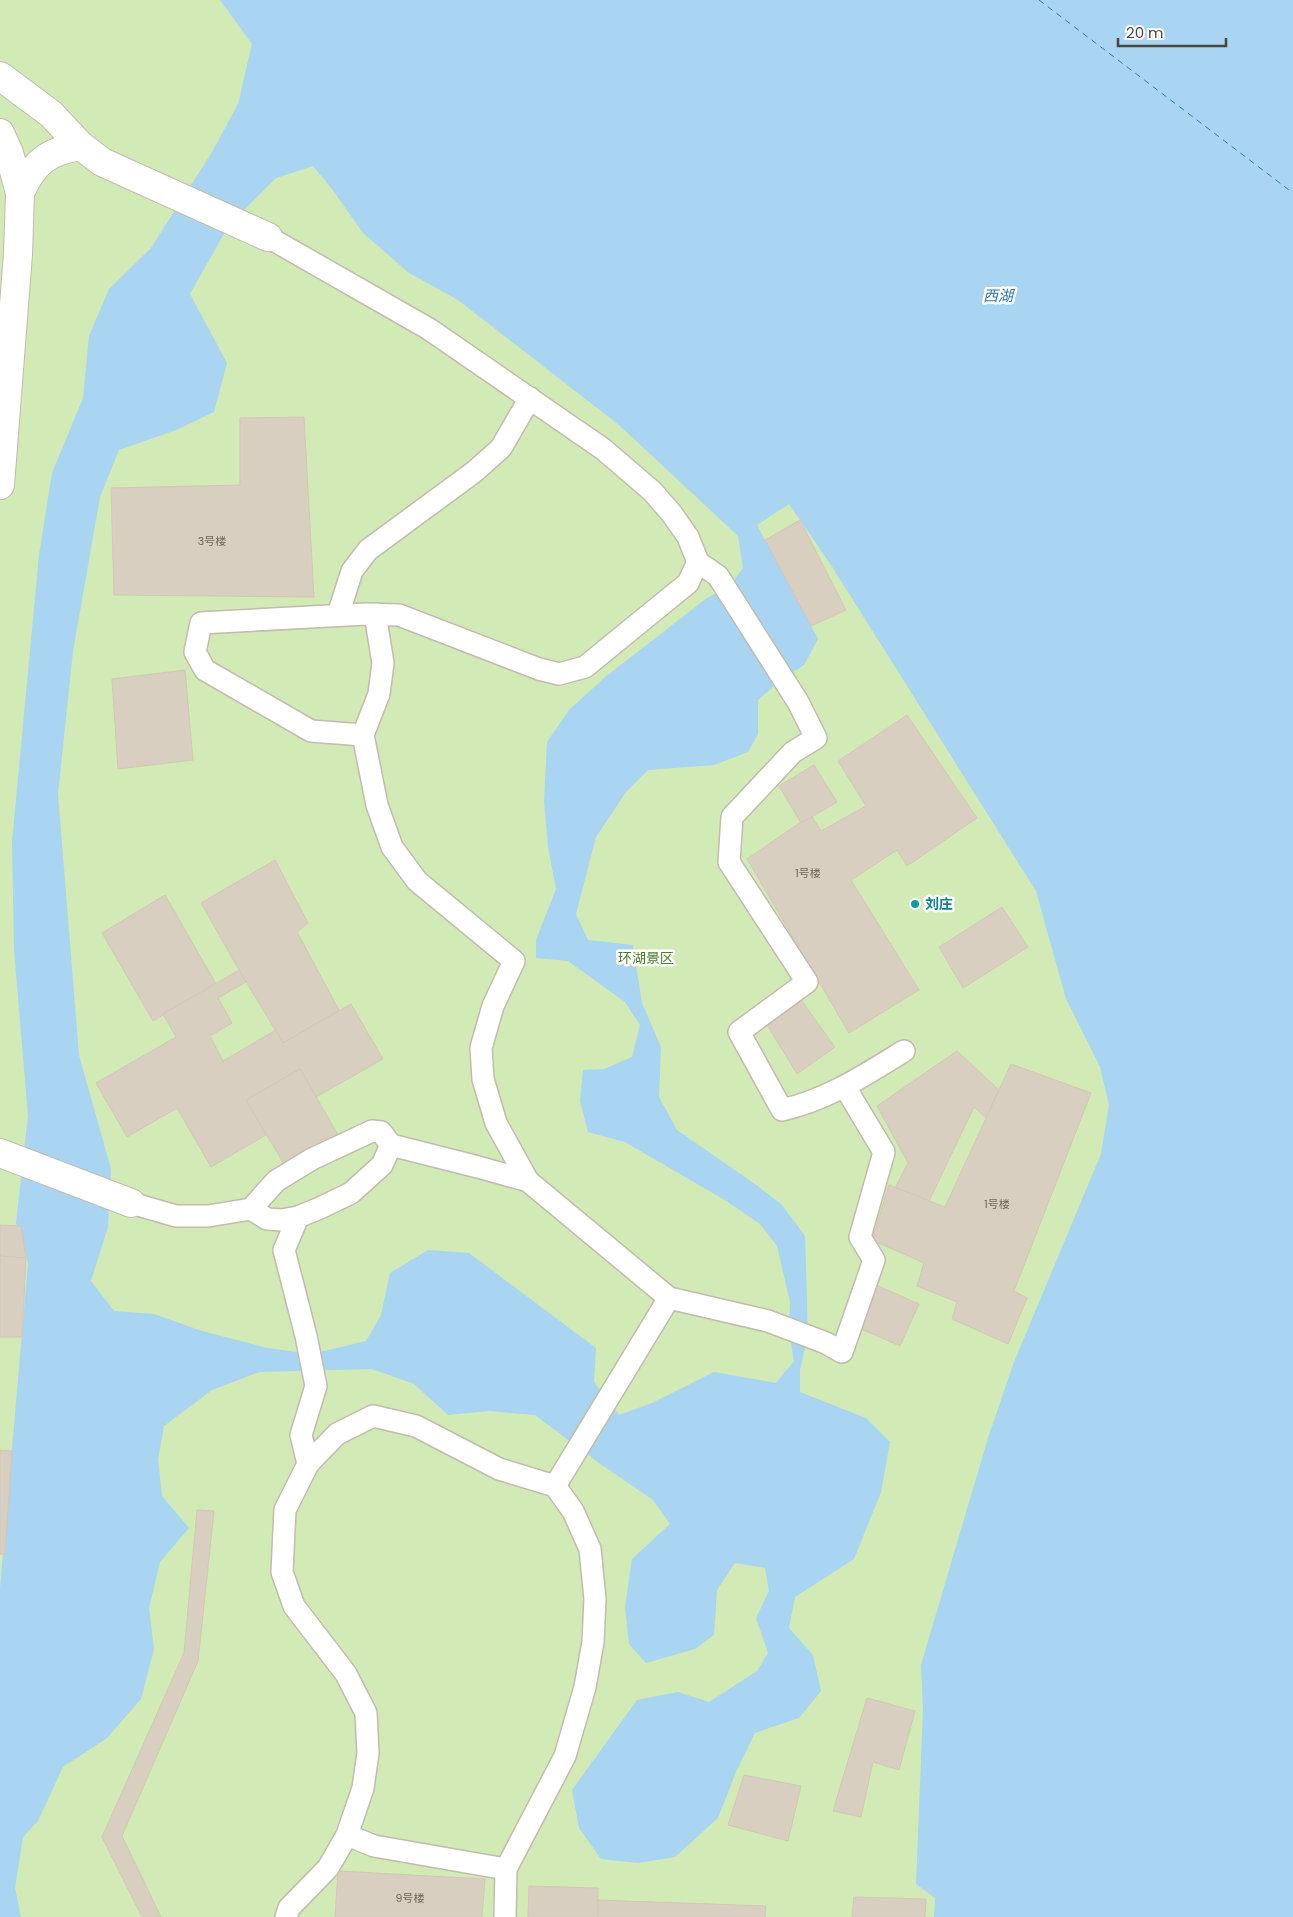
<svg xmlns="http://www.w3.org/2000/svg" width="1293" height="1917" font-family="Poppins,'Noto Sans SC',sans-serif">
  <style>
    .green { fill: #d2eab5 }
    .water { fill: #a9d4f2; fill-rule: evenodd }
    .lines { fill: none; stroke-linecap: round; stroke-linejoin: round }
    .ferry { stroke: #2e7ab2; stroke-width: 1; stroke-dasharray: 6 5; stroke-linecap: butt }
    .building { fill: #d8cfc1; stroke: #d3c7b4 }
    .service-casing { stroke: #c2bbae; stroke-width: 24 }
    .minor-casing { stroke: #c2bbae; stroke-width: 30 }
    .service { stroke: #fff; stroke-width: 21 }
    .minor { stroke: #fff; stroke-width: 28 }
    .culture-dot { fill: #0f9aa8; stroke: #fff; stroke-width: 2 }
    .labels { text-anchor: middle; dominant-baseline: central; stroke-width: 5; stroke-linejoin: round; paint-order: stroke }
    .number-label { font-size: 11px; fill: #6e675b }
    .culture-label { font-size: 14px; font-weight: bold; fill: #0d838f; stroke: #fff; text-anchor: start }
    .park-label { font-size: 14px; fill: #4a7f2a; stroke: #fff }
    .water-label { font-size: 15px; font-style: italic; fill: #2e7ab2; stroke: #fff }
  </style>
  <rect width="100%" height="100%" fill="#f6f3ec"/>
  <!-- green -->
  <rect class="green" x="0" y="0" width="1293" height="1917"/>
  <!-- water -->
  <path class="water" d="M220,0h1073v1917h-359l1,-19 -19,-14 7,-175 -2,-44 67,-227 26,-76 87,-208 8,-49 -9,-38 -34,-68 -30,-108 -205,-326 -42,-61 -32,21 61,114 -14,26 -23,15 -23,20v34l-10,18 -34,13 -66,5 -22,22 -30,45 -20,77 12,26 45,5 9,58 19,44 -2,50 18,33 78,54 27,21 23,31 3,98 -8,36v22l66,26 24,24 -9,50 -27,67 -59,38 -6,31 24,27 8,36 -22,27 -44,15 -19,39 -18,46 -43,39 -37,6 -37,-4 -22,-31 -7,-38 65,-90 41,-8 31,10 48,-31 11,-18 -12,-35 13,-27 -4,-23 -30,-5 -18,27 -3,45 -19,14 -49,14 -17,-19 -4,-37 7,-48 38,-35 -17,-24 -54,-37 -64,-48 -46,-4 -41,4 -34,-31 -42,-15 -113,3 -47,18 -48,36 -6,33 4,37 27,32 -29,34 -11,46 5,41 -13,50 -34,39 -44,29 -25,54 -15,16 -8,51 6,29h-21v-329l28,-325 -12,-40 12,-107 -14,-166 -2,-108 27,-287 13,-82 31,-75 6,-62 20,-47 42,-41 61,-96 26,-48 14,-60zM313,166l19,23 31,44 46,40 49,27 161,125 119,111 5,32 -13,18 -23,12 -103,80 -35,32 -22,32 -3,59 4,46 8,42 -20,51v18l32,3 57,41 15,23 -8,32 -28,12 -21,1 -3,31 8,31 37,10 103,60 32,22 17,22 13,56 -1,29 5,30 -18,22 -62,-11 -62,31 -33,12 -25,-33 2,-34 -127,-95 -41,-3 -38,23 -9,42 -15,26 -54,13 -45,-6 -65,-17 -48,-17 -40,-3 -23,-30 17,-54 3,-58 -32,-114 -21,-261 15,-143 27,-154 19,-47 57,-20 38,-18 13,-49 -37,-69 39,-69 47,-47z"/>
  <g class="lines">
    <!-- ferry -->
    <path class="ferry" d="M1039,0l254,193"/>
  </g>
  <!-- building -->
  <g class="building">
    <path d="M304,417l10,180 -200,-2 -3,-107 129,-3v-67z"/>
    <path d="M800,520l46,90 -35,16 -46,-86z"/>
    <path d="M185,670l8,90 -75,9 -6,-90z"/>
    <path d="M907,715l70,103 -70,48 -10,-16 -46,30 68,110 -70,43 -102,-174 64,-44 10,16 45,-25 -28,-45z"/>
    <path d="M814,765l23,37 -36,21 -22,-37z"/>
    <path d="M275,860l33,63 -11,9 42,78 -56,33 -44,-73 -38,-67z"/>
    <path d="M165,895l51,89 -63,37 -51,-88z"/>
    <path d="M1002,907l26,40 -65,41 -24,-41z"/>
    <path d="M239,970l7,12 -28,16 14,25 -22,13 13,25 53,-31 7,13 68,-39 32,55 -67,38 -16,-28 -54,31 20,35 -55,32 -34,-59 -50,29 -31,-54 80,-46 -13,-23z"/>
    <path d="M801,1000l34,47 -38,27 -31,-51z"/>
    <path d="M957,1051l42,39 -13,28 -12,-11 -45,94 -34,-13 13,-25 -31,-57z"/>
    <path d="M1011,1064l80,29 -77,198 13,7 -19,46 -56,-25 5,-17 -40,-16 7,-23 -52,-23 17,-55 56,22z"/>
    <path d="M300,1069l48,83 -54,29 -48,-81z"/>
    <path d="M0,1225l21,1 5,32 -26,-2z"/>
    <path d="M0,1256l26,2 -4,79h-22z"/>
    <path d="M876,1285l43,19 -19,42 -41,-18z"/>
    <path d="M0,1450l12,1 -7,103h-5z"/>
    <path d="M197,1510l17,1 -16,150 -76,175 39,81h-19l-40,-80 82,-184z"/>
    <path d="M867,1698l48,13 -16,59 -26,-8 -12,55 -28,-6z"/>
    <path d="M744,1775l57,11 -13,55 -60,-16z"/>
    <path d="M338,1871l147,8 -3,38h-147z"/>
    <path d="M529,1886l69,2v29h-70z"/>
    <path d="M854,1897l72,2 -1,18h-73z"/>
    <path d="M598,1900l168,6 -1,11h-167z"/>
  </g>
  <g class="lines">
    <!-- service casing -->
    <g class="service-casing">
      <g id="service">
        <path d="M268,237l161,92 174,120 49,42 20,23 16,23 10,25 -10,21 -103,84 -26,7 -20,-5 -140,-54 -33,-1 -165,9 -6,29 10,18 106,61 52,4"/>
        <path d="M698,562l20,14 80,126 18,36 -23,14 -61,65 -3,45 78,120 -68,50 43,78c45,-10 83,-35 122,-59"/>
        <path d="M375,614l8,49 -4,31 -16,41 14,70 15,42 25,34 97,80 -21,45 -12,42 2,31 13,44 32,58"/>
        <path d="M338,615l14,-44 16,-21 106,-78 27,-24 29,-50"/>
        <path d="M391,1145l87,22 50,14 141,117 99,23 58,22 16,9 32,-92 -14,-23 24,-85 -39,-65"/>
        <path d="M131,1203l45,13h32l43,-7 16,10 14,1 17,-3 22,-9 31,-15 31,-28 9,-20 -10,-13 -9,-1 -60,28 -36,22 -25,28"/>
        <path d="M298,1217l-14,33 22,86 10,50 -15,49 7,29"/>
        <path d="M555,1486l114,-188"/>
        <path d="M347,1835l27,11 132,23"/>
        <path d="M286,1917l3,-9 39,-40 19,-33 16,-47 5,-35 -2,-40 -20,-39 -52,-68 -12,-34 3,-62 23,-46 29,-30 36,-18 43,10 83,43 56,17 18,25 17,38 5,50 -2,43 -8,45 -20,69 -59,113 -1,48"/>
      </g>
    </g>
    <!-- minor casing -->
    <g class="minor-casing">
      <g id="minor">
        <path d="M0,76l51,38 30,32 21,16 166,75"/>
        <path d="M0,133l9,20 11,40 -2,61 -18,231"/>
        <path d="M20,193c14,-31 28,-42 61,-47"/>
        <path d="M0,1153l131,50"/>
      </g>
    </g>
    <!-- service -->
    <use href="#service" class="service"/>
    <!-- minor -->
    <use href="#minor" class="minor"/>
  </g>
  <!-- markers -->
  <circle class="culture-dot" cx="915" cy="904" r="5"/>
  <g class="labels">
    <!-- number labels -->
    <g class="number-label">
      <text x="212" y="541">3号楼</text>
      <text x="808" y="873">1号楼</text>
      <text x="997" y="1204">1号楼</text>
      <text x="410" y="1898">9号楼</text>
    </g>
    <!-- culture labels -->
    <g class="culture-label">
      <text x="925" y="904">刘庄</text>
    </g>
    <!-- park labels -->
    <g class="park-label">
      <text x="646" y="958">环湖景区</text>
    </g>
    <!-- water labels -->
    <g class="water-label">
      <text x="998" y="295">西湖</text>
    </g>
  </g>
  <!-- scale -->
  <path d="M1118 38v8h108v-8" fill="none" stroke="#4b4439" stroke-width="2.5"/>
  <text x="1126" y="38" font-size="15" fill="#4b4439" stroke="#ffffff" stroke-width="4" paint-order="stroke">20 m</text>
</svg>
